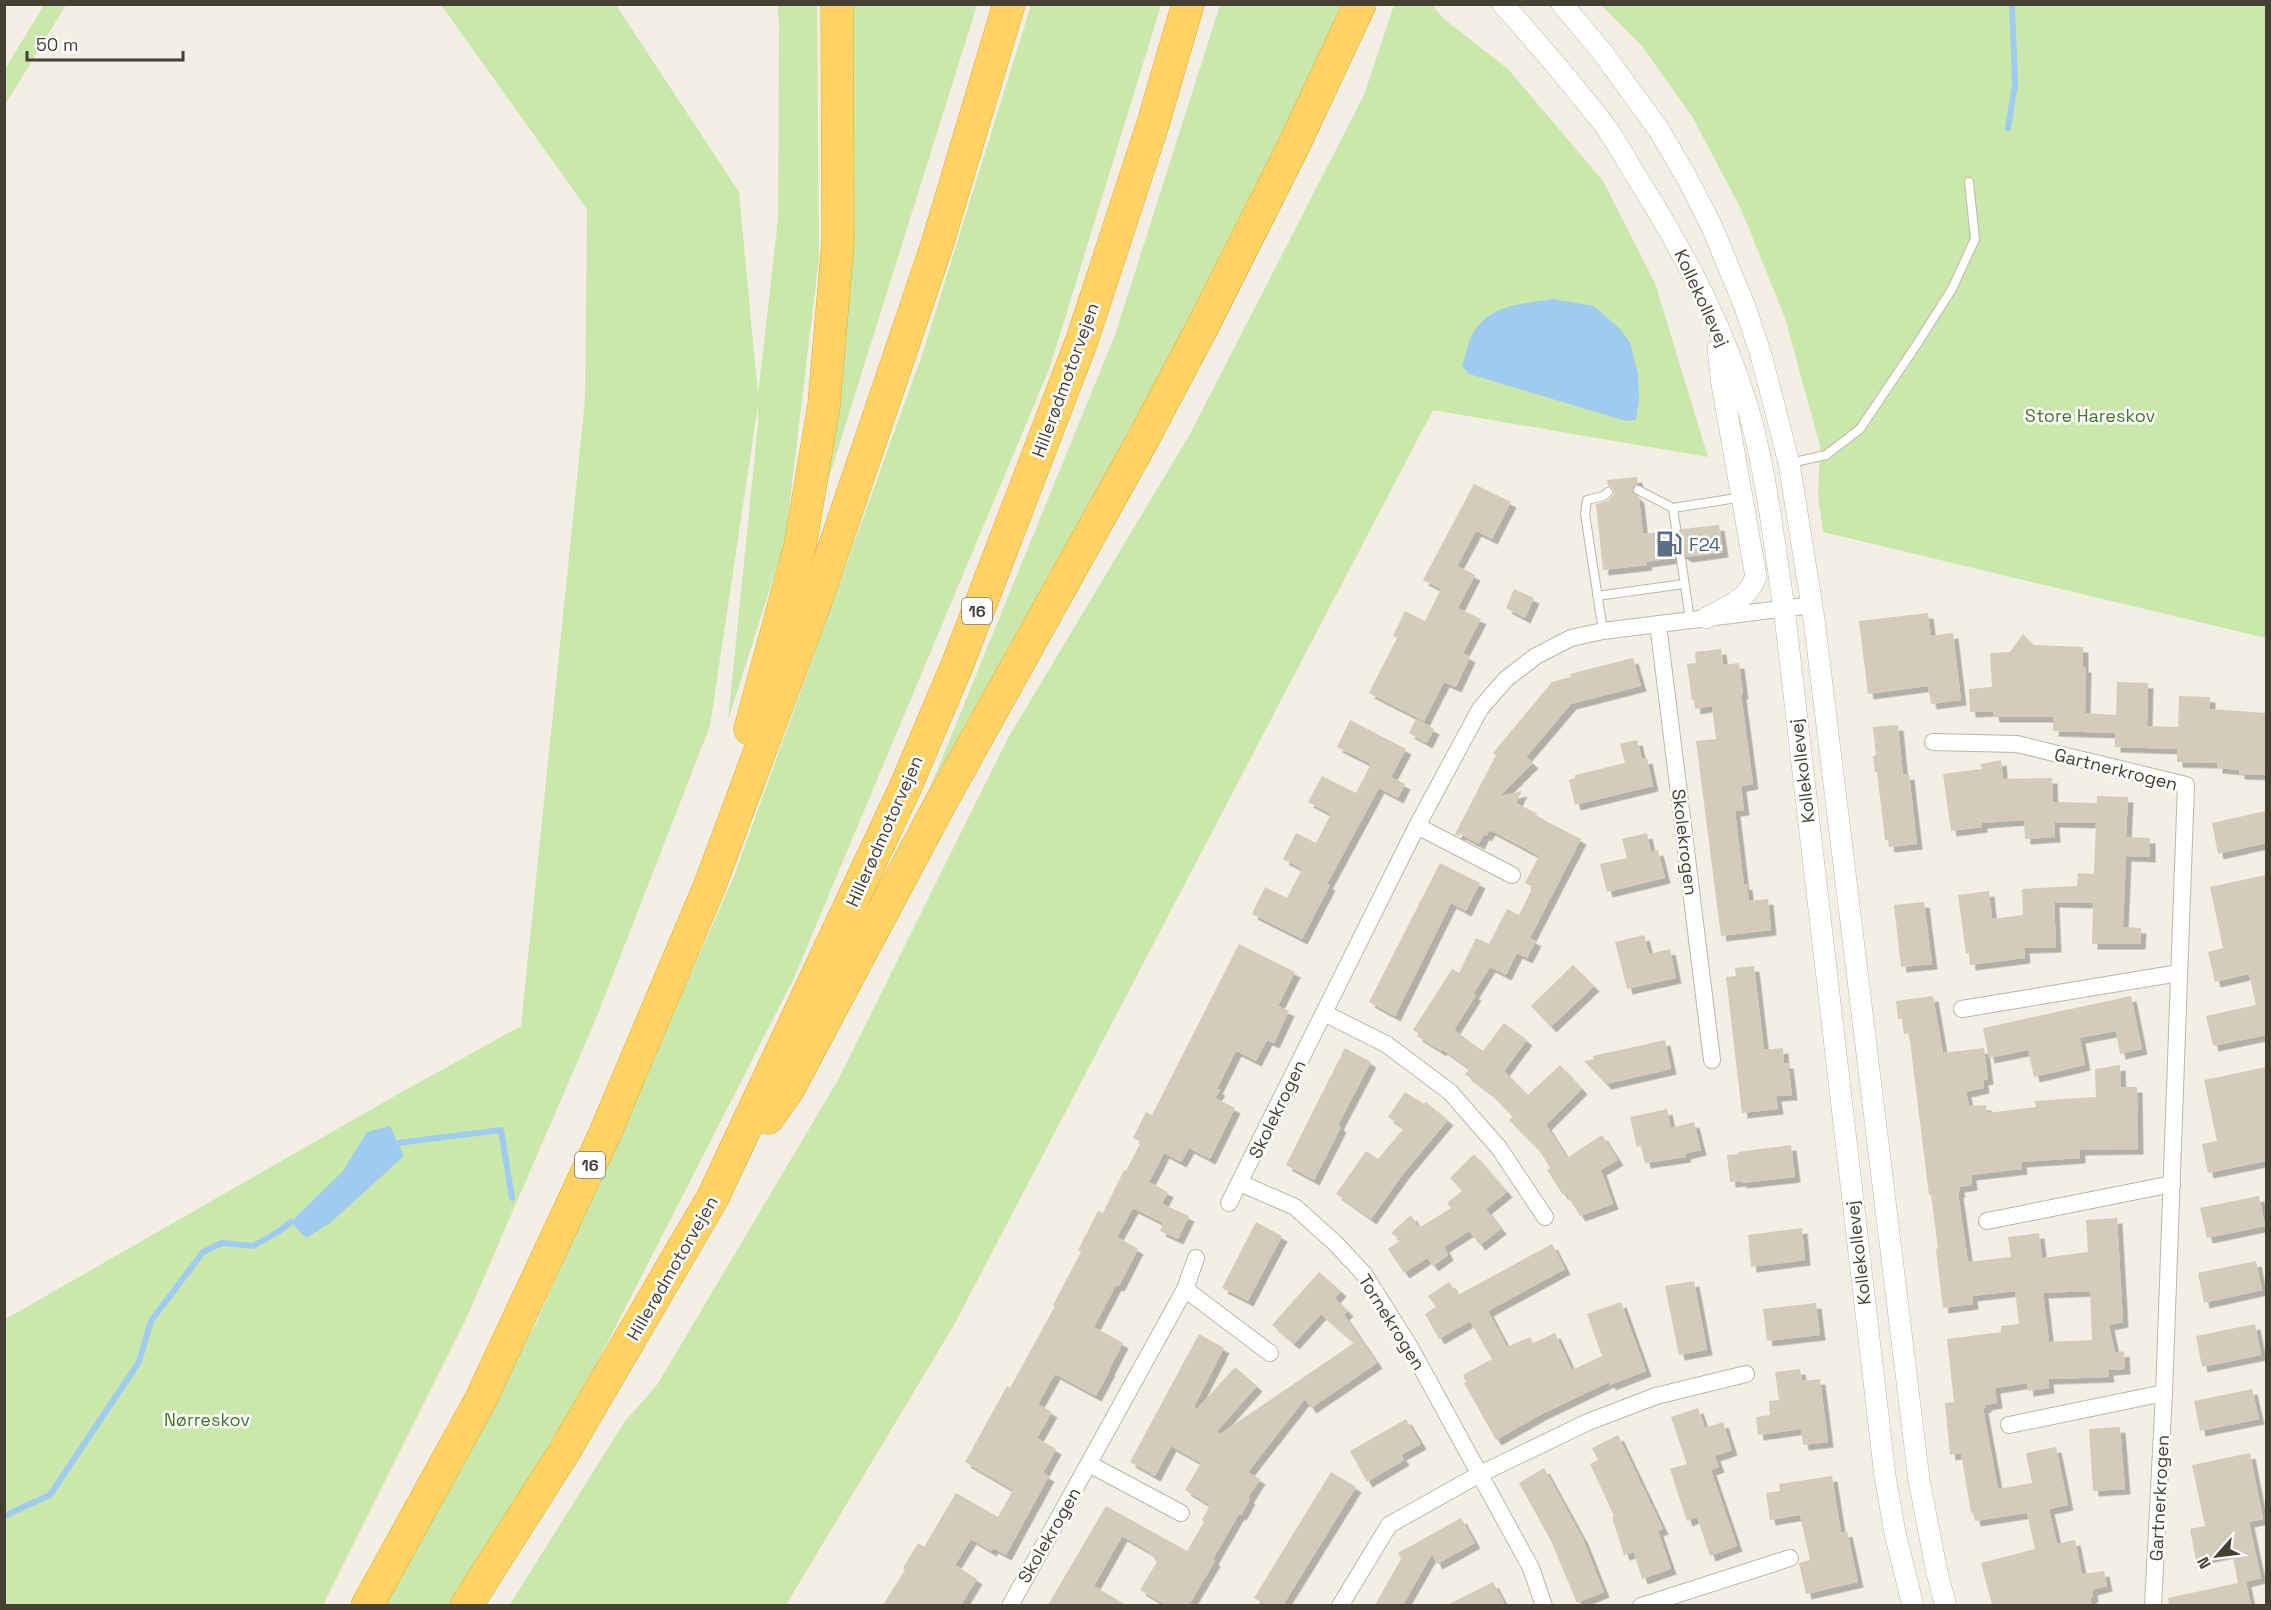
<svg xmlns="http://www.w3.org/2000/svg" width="2271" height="1610" font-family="'Space Grotesk',sans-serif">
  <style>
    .green { fill: #cae8ac }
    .water { fill: #9fcbf1 }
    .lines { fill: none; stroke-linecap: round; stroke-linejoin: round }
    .stream { stroke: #9fcbf1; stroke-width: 6 }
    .building { fill: #d4cbba; fill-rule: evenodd; filter: url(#shadow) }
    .service-casing { stroke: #beb7a7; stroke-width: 10 }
    .minor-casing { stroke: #beb7a7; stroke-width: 18 }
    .tertiary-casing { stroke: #beb7a7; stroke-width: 22 }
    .motorway-casing { stroke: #e0a931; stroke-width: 33 }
    .service { stroke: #fff; stroke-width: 8 }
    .minor { stroke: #fff; stroke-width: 16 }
    .tertiary { stroke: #fff; stroke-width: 21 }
    .motorway { stroke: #ffd363; stroke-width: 32 }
    .labels { text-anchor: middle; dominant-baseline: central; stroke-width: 5; stroke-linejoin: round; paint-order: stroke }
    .shield { fill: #fff; stroke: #7d7971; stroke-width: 1.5 }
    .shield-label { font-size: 16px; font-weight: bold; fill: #453f34 }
    .street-label { font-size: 18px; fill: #453f34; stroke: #fff }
    .park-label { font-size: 18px; fill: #417727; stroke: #fff }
    .service-label { font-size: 18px; fill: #4e5e75; stroke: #fff; text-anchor: start }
  </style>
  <defs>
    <filter id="shadow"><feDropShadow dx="5.5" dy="5.5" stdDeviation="0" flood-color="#0004"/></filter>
  </defs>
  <rect width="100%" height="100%" fill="#f3efe4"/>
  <!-- green -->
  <g class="green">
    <path d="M44,5h22l-61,100v-36z"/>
    <path d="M441,5h175l123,187 19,203 20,-175 1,-198 -2,-17h40l2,253 -34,284 -57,178 30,-296v-19l-48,321 -115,295 -128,296 -144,288h-318l-1,-285 396,-227 121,-67 64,-626 2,-191z"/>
    <path d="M848,5h129l-151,482z"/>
    <path d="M1031,5h130l-111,362 -256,611 -221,432 -120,195 -69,1 152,-283 198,-447 189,-524z"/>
    <path d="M1220,5h125l-140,317 -278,473 188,-460z"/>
    <path d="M1394,5h38l12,14 64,50 95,112 52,102 53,174 -275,-47 -479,915 -168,280 -277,1 116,-185 32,-36 181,-305 170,-342 182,-304 174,-339z"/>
    <path d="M1601,5h665v633l-443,-106 -5,-36 2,-50 -35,-128 -44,-109 -48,-91 -51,-72z"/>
  </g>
  <!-- water -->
  <g class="water">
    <path d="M1552,299l42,7 26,23 10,13 8,32 1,25 -3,21 -10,1 -157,-47 -7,-8c4,-11 6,-26 13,-36 18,-26 49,-26 77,-31z"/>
    <path d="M390,1126l14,30 -75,68 -23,14 -15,-16 52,-51 24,-39z"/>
  </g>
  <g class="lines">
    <!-- stream -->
    <g class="stream">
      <path d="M2008,128l7,-44 -3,-80"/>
      <path d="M398,1143l103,-13 11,68"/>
      <path d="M4,1516l46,-21 89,-133 12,-41 52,-69 19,-9 31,3 25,-14 13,-10"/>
    </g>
  </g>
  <!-- building -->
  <g class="building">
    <path d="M1637,477l1,7 -5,3 -1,4 7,7 4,36 27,-3 6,3 6,-5 37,-4 4,27 -36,5 -7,-4 -5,5 -29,4 1,3 -44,5 -7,-66 12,-3 6,-7 -1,-6 -5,-2 -1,-6z"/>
    <path d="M1474,484l37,18 -19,37 -16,-8 -19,35 18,9 -17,33 23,11 -18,34 7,4 -14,30 -12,-5 -20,39 -55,-28 28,-55 -4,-2 12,-25 20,10 16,-32 -18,-9z"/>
    <path d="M1514,589l20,9 -9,20 -19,-10z"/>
    <path d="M1928,613l3,23 22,-3 8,67 -30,4 -3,-18 -60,8 -9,-73z"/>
    <path d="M2023,634l10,11 50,2v20h3l-1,46 31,2 1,-33 31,1 -1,43 31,1 1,-31 31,1v12l56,4v62l-27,-1v-4l-22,-2v-5l-40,-1v-13l-62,-2v-14l-62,-2v-14h-59l-1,-6 -23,1 -1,-23 23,-2 -2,-34 20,-1z"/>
    <path d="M1721,649l2,16 16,-2 4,31h-2l12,90 -12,2 3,24 -9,1 9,74 3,-1 2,17 19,-2 3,31 -50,6 -25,-195 20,-2 -4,-33 -17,3 -1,-9h-2l-5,-36 9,-1 -1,-11z"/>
    <path d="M1633,658l8,28 -70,18 -45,53 7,6 -33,33 22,-5 -6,12 22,11 -4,1 47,24 -51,99 6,3 -9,17 -10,-5 -11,22 -16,-8 -17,27 3,1 -22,35 29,21 21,-28 23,17 -23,31 24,24 32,-30 22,24 -36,36 21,33 35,-23 16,25 -17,10 12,34 -33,12 -14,-23 -3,2 -16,-25 3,-2 -10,-17 -31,-31 4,-3 -23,-24 -25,-19 5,-5 -28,-20 -1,2 -24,-15 1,-3 -5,-3 39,-61 7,4 17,-35 13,6 18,-35 12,6 14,-28 -8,-4 14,-27 -49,-26 -4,6 -2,-2 -5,10 -19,-10 -1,2 -4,-2 41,-79 -3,-2 59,-71 19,-5 -1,-3z"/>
    <path d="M1416,719l18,10 -7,14 -18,-10z"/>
    <path d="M1350,720l56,29 -15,28 14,7 -7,14 -19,-10 -52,96 3,1 -28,54 -50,-25 13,-27 22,11 15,-29 -19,-10 13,-26 20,10 15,-29 -23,-12 14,-26 34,17 15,-29 -34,-17z"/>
    <path d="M1898,725l5,50 6,-1 8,70 -28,3 -1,-7h-3l-8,-68h-2l-2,-16 3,-1 -3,-28z"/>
    <path d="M1637,740l5,19 5,-1 6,28 -78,19 -6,-25 6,-2v-3l50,-12 -5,-19z"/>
    <path d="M2001,760l2,19 49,-1 1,24 44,1v-7l31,1 -2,40 24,1v19l-24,-1 -3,71 18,1 -1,16h-48l1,-41 -39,-1 2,45 -32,1 1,10 -55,7 -1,-12 -3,1 -8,-59 31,-4 3,28 31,-4 -1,-26 55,-3 1,-13 16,1 2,-51 -42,-1 1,15 -30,2 -1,-19 -42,3v4l-31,4 -8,-57 39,-5 -1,-5z"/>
    <path d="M2266,811v32l-48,11 -6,-31z"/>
    <path d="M1647,833l4,19 7,-2 7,28 -58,14 -7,-28 27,-6 -5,-19z"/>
    <path d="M1440,863l40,20 -14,28 -15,-8 -56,113 -26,-14z"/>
    <path d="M2266,875v160l-53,11 -7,-30 50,-11 -7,-31 -34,8 -7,-30 15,-4 -13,-61z"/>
    <path d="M1924,902l8,62 -31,3 -7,-62z"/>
    <path d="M1644,935l5,19 21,-5 6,29 -49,11 -12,-47z"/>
    <path d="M1239,944l56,28 -17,34 11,5 -15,32 -7,-3 -11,21 -20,-10 -19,38 3,1 -5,8 20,10 -25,51 -21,-11 -8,14 -17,-9 -15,29 19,10 -6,12 27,12 -11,23 -18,-8 3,-8 -30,-15 -16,29 21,12 -19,37 -3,-1 -22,42 29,16 -14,27h1l-14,26 -41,-22 -17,30 14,8 -15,26 19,11 -13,24 6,3 -43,79 -13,-7 -2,3 -20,-12 -16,26 22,14 -16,26h-78l22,-35 -2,-2 15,-25 6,4 32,-54 42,24 15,-27 -48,-28 42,-76 3,2 45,-82 -2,-1 28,-53 -3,-2 20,-39 5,2 21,-43 2,1 15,-29 -8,-4 13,-26 6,3z"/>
    <path d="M1573,965l21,21 -43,41 -20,-21z"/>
    <path d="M1754,966l10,84 19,-2 1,15h4l4,32 -16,1 2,13 -36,4 -16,-136 10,-1 -1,-8z"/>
    <path d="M1933,996l10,57 41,-5 4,31 -5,1 1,8 -18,4 3,14 17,-1 1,8 49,-6 -1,-6 61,-4 -1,-28 25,-4 1,22h16l1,62 -58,1v8l-59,4 1,7 -51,6 1,10 -13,2 1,5h-2l10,70 43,-5 -3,-20 31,-4 3,25 46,-6 -2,-32 31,-2 6,104 -14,3 6,28 9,-2 1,18 -17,1 1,7 -61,2 1,9 -21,3 -1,-8 -32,5 2,15 -11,2v2l-3,1 15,81 34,-6 -6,-30 30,-6 12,58 -19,4 8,35 18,-4 7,34 22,-3 3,15 -15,4 1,7 -3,1 2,7h-100l-11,-42 54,-14 -8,-36 -52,8 -2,-9 -2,1 -10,-60 -11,2 -5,-52 9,-1 -7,-63 54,-7v-6l18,-2 -4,-33 -43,5 1,8 -30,4 -7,-59 2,-1 -7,-53h-2l-20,-162 -5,1 -2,-15h-4l-2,-18zM2090,1291l2,49 -43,2 -6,-49z"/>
    <path d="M2131,996l11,53 -22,5 -4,-23 -36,7 5,27 -51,12 -6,-27 -39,8 -6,-30z"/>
    <path d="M1665,1040l6,29 -65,15 -22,-23 10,-2 -1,-3z"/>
    <path d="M1345,1048l26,14 -33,63 3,2 -27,53 -28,-15z"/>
    <path d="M2266,1067v94l-58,12 -6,-29 15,-3 -13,-61z"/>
    <path d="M1405,1092l19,12 2,-2 22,18 -45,54 -32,45 -35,-25 30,-43 12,8 26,-31 -16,-11z"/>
    <path d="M1667,1109l4,19 23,-6 7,28 -16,4 1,3 -41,6 -4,-18 -4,2 -7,-30z"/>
    <path d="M1791,1145l4,32 -54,6v-2l-11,1 -3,-27 11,-1v-2z"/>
    <path d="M1474,1154l33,38 -21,17 15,20 -21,16 -11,-14 -25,16 4,8 -15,11 -6,-8 -23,15 -16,-24 13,-9 -10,-7 20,-18 8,13 32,-20 -4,-5 15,-12 -12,-13z"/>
    <path d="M2259,1196l6,30 -58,12 -7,-30z"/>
    <path d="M1256,1222l26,14 -34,65 -26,-13z"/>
    <path d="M1802,1228l3,32 -54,7 -3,-32z"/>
    <path d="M1552,1244l13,25 -77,42 19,36 23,-10 3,6 22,-10 17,37 30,-14 -15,-42 34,-12 25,69 -36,14 -1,-3 -67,32 -46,26 -32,-57 2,-1 -3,-7 29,-16 -22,-38 -31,18 -14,-25 11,-7 -8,-11 21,-14 9,13z"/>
    <path d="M2256,1261l6,29 -58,13 -6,-30z"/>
    <path d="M1319,1272l22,19 -6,7 13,13 -4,4 33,48 -66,45 -6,-9 -57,73 12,7 -12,19 2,1 -9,16 -2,-1 -26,45 2,2 -26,44h-23l-26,-15 18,-30 -9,-6 1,-2 -28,-16 -28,50 32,19h-78l58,-99 81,45 17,-29 -2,-2 8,-15 -25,-15 16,-27 -30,-17 -16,30 -25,-14 69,-128 25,14 -30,59 3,2 38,-42 22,19 -40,45 3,3 134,-91 -33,-29 -27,30 -22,-19z"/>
    <path d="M1694,1281l13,69 -28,5 -14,-69z"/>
    <path d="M1816,1303l4,32 -53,6 -4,-32z"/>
    <path d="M2255,1324l6,31 -59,12 -6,-31z"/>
    <path d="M1800,1369l2,12 18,-2 8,63 -25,3 -2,-16 -43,6 -2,-18 14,-2 -1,-14 10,-1 -4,-28z"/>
    <path d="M2252,1389l7,30 -59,12 -6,-30z"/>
    <path d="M1698,1408l7,20 18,-6 9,28 -17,6 4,11 -8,3 26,76 -27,10 -13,-39 -10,4 -17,-52 17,-5 -16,-47z"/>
    <path d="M1406,1419l15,25 -20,11 3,5 -37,22 -17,-31z"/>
    <path d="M2120,1427l5,62 -32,2 -4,-62z"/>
    <path d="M1618,1435l45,94 -5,2 13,38 -29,10 -8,-27 -10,3 -12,-38 2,-1 -24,-52 8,-4 -6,-12z"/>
    <path d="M2250,1453l13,66 -14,3 12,56 -20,5 5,-1 5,23h-82l-1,-7 70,-15 -6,-31 -36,8 -6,-31 15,-3 -13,-61z"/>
    <path d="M1544,1468l39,71 21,53 -27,11 -26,-62 -32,-58z"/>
    <path d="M1331,1472l25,15 -73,118h-16l-13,-7z"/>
    <path d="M1832,1476l9,57 6,-2 11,51 -52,12 -7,-31 11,-3 -10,-45 -30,5 -4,-27 14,-2 -1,-7z"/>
    <path d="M1461,1518l14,25 -38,21 -5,-10 -29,51h-28l26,-46 -3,-6z"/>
    <path d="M1493,1582l12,23h-58z"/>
  </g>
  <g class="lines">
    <!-- service casing -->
    <g class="service-casing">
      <g id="service">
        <path d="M1790,463l36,-8 34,-26 57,-85 35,-55 23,-50 -6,-57"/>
        <path d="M1638,490l35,18"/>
        <path d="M1676,528l-3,-20 70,-11"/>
        <path d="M1681,559l9,61"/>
        <path d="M1597,596l87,-12"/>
        <path d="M1603,631l-18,-117 2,-14 17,-4 4,-4"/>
      </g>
    </g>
    <!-- minor casing -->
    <g class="minor-casing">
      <g id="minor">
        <path d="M1658,624l54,436"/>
        <path d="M1933,742l84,2 169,41 -22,608 -11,213"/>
        <path d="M1417,826l95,49"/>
        <path d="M1962,1009l217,-36"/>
        <path d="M1324,1013l62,31 64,48 49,56 46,69"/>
        <path d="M1240,1183l55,24 40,36 29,31 46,73 121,221 13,38"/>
        <path d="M1229,1203l188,-377 63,-117 26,-30 30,-23 35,-18 32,-7 209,-26"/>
        <path d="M1987,1221l185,-37"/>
        <path d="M1185,1289l85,64"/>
        <path d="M2009,1425l155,-32"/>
        <path d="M1089,1464l92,49"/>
        <path d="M1010,1606l175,-317 11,-31"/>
        <path d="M1340,1606l49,-81 89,-50 110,-53 68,-26 90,-22"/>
        <path d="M1641,1606l149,-48"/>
      </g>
    </g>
    <!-- tertiary casing -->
    <g class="tertiary-casing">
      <g id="tertiary">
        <path d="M1503,4c35,40 70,80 102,122 13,18 24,39 36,58 45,72 84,146 108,228 18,64 25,131 35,196l101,868 10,57 18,73"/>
        <path d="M1562,4l41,49 56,77 28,48 25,49 33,80 16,48 28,108 25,156 105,861 18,93 9,33"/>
        <path d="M1706,618c23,-12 39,-16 50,-41l-34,-193 -4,-35"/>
      </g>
    </g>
    <!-- motorway casing -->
    <g class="motorway-casing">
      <g id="motorway">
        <path d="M750,729l50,-183 24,-141 14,-164 -1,-237"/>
        <path d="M768,1118l21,-30 151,-284 201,-361 64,-121 90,-179 65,-139"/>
        <path d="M367,1606l113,-205 123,-263 107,-253 107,-287 120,-353 72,-241"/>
        <path d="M466,1606l98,-154 149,-255 192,-409 53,-125 124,-323 70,-213 36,-123"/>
      </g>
    </g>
    <!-- service -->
    <use href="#service" class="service"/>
    <!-- minor -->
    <use href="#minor" class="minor"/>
    <!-- tertiary -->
    <use href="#tertiary" class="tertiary"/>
    <!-- motorway -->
    <use href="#motorway" class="motorway"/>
  </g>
  <!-- icons -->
  <defs>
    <g id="fuel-bare" transform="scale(2.07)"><path d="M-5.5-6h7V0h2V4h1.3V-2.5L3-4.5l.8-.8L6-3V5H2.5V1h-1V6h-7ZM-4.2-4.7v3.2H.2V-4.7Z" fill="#5c6f8a" stroke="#fff" stroke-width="2.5" paint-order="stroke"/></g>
  </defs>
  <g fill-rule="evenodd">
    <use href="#fuel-bare" x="1669" y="544"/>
  </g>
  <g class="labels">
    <!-- shield labels -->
    <g class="shield">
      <rect x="962" y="598" width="30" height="26" rx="4.5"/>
      <rect x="575" y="1152" width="30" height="26" rx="4.5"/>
    </g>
    <g class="shield-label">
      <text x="977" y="611">16</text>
      <text x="590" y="1165">16</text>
    </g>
    <!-- street labels -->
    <g class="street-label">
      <text transform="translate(1702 298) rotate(65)">Kollekollevej</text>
      <text transform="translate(1065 380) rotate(-70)">Hillerødmotorvejen</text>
      <text transform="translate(2116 769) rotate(14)">Gartnerkrogen</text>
      <text transform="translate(1802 771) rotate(-97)">Kollekollevej</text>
      <text transform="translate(884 831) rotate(-66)">Hillerødmotorvejen</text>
      <text transform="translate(1685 842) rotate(83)">Skolekrogen</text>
      <text transform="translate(1277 1109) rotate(-64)">Skolekrogen</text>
      <text transform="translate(1858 1253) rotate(-97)">Kollekollevej</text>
      <text transform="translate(672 1268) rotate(-60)">Hillerødmotorvejen</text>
      <text transform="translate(1392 1322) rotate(58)">Tornekrogen</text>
      <text transform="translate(2159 1498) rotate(-87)">Gartnerkrogen</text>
      <text transform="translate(1049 1535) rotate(-60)">Skolekrogen</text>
    </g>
    <!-- park labels -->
    <g class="park-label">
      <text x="2090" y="415">Store Hareskov</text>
      <text x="207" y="1419">Nørreskov</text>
    </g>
    <!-- service labels -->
    <g class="service-label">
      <text x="1689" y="544">F24</text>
    </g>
  </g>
  <!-- border -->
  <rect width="2271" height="1610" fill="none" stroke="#453f34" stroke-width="12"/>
  <!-- north arrow -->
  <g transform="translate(2217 1556) rotate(242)" stroke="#ffffff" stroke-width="4.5" paint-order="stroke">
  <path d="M0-4.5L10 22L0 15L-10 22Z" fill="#453f34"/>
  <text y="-9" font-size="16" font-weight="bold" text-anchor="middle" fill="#453f34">N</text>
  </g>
  <!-- scale -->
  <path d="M27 51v9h156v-9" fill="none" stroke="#453f34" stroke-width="3"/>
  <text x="36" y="51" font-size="18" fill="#453f34" stroke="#ffffff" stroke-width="4.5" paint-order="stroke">50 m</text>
</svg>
